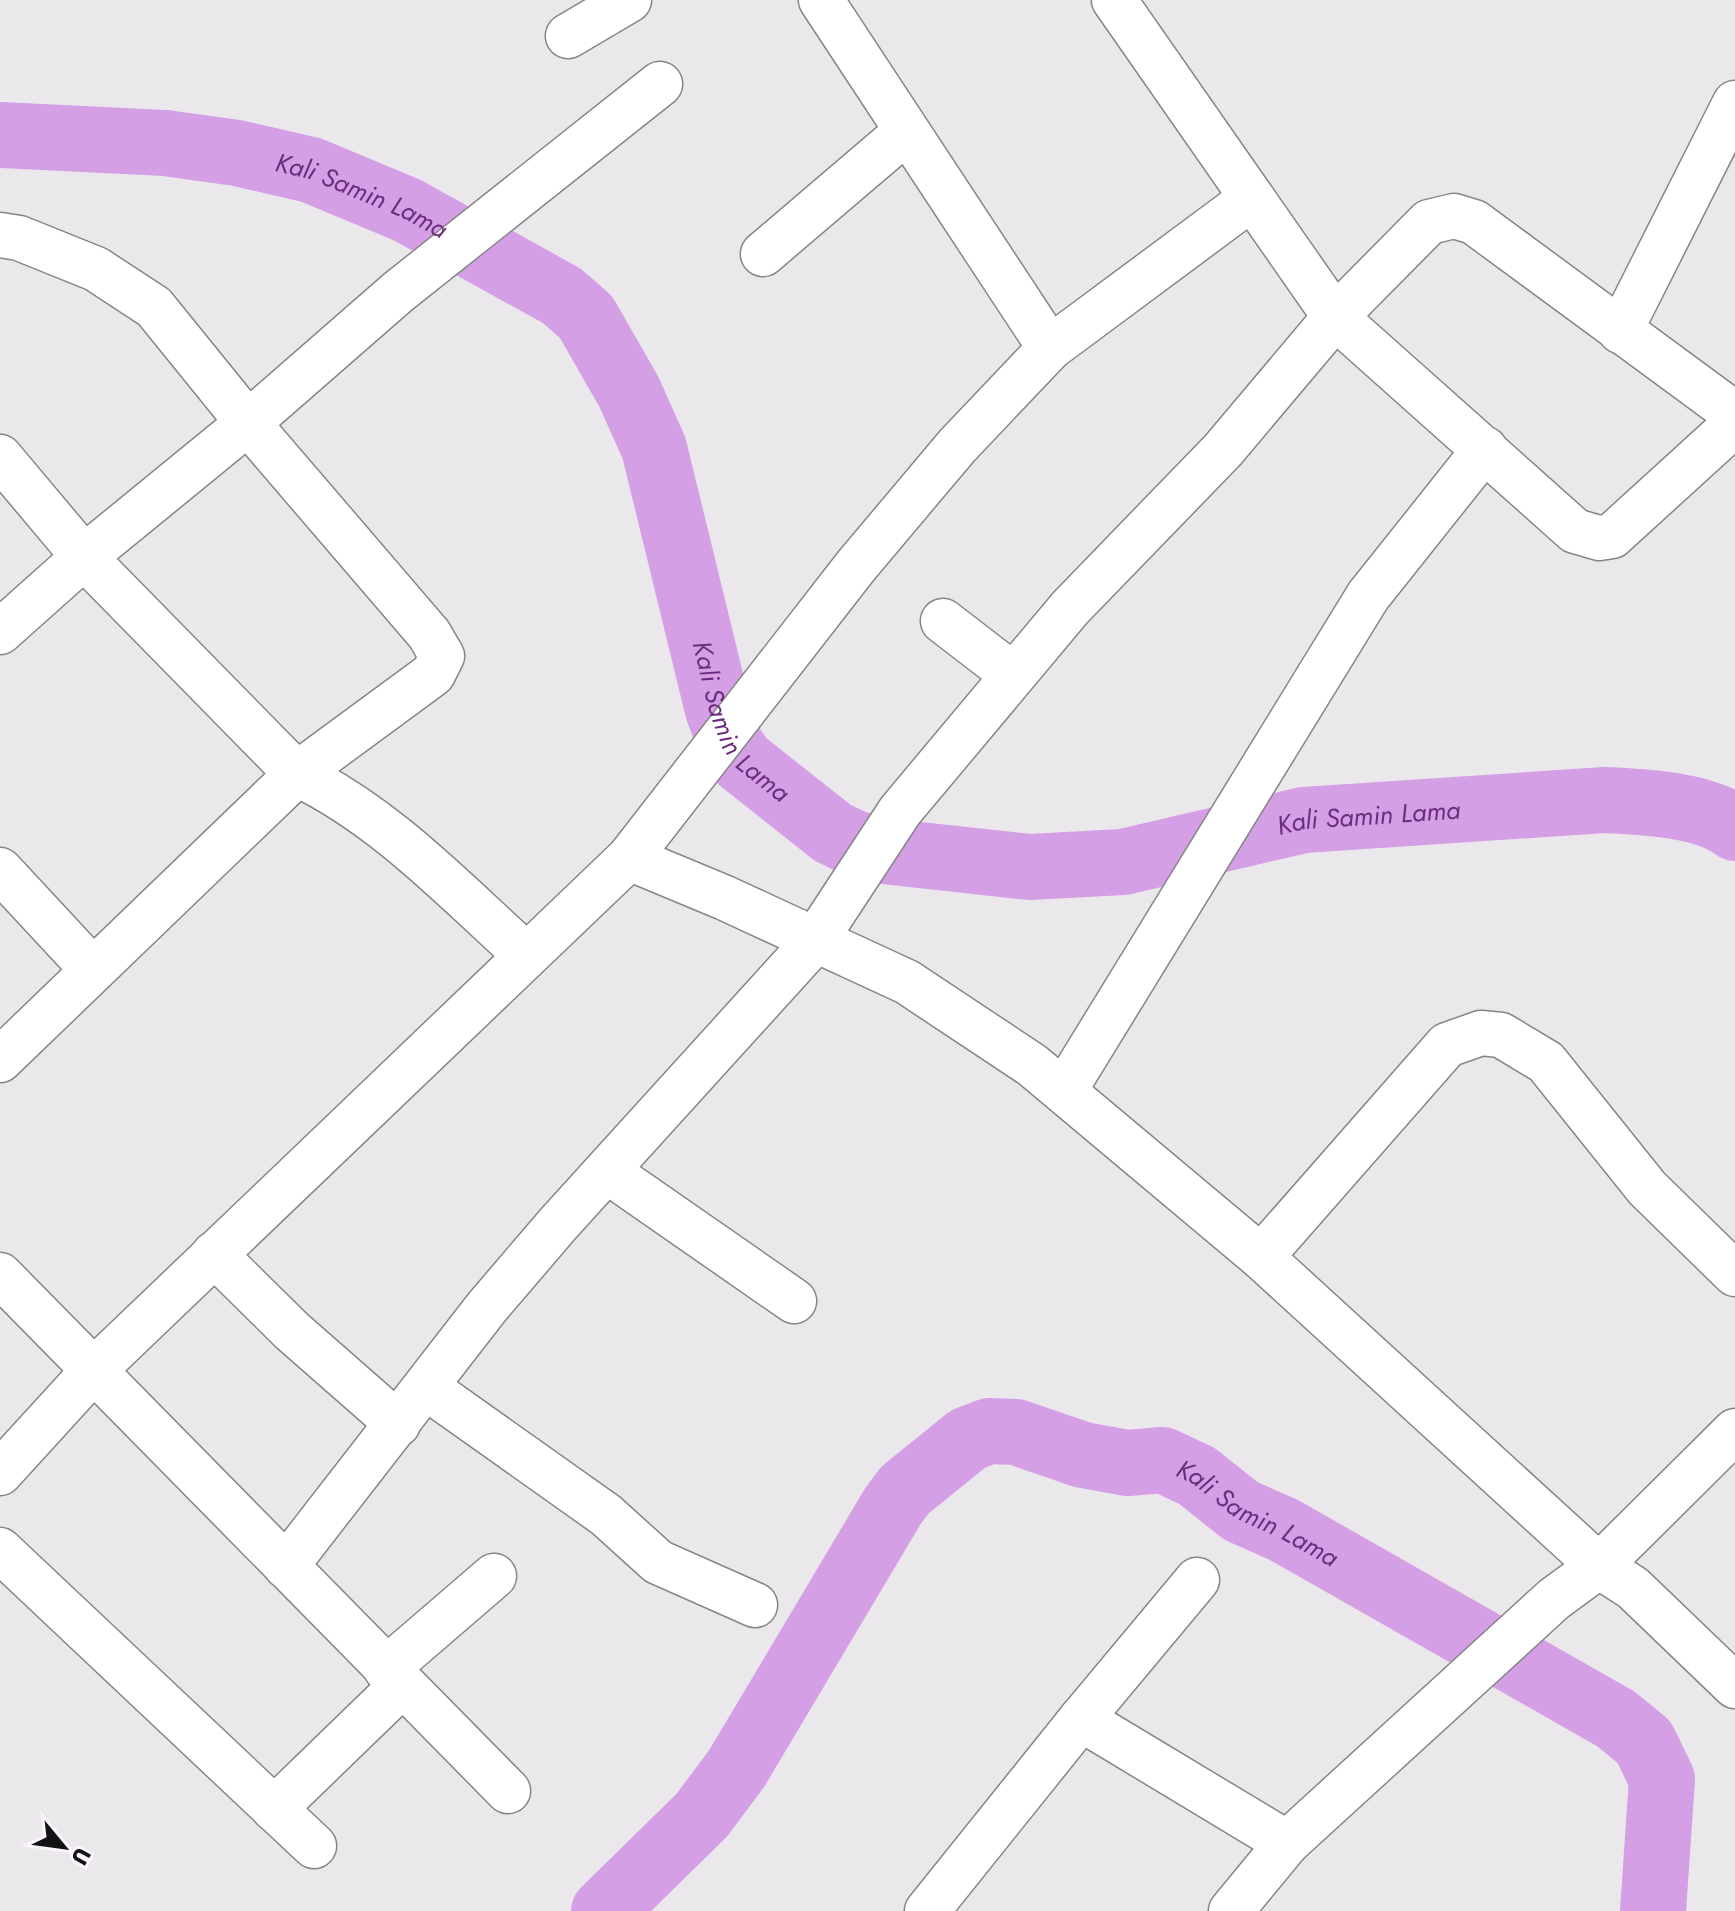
<svg xmlns="http://www.w3.org/2000/svg" width="1735" height="1911" font-family="Jost,sans-serif">
  <style>
    .lines { fill: none; stroke-linecap: round; stroke-linejoin: round }
    .river { stroke: #d59fe6; stroke-width: 66 }
    .minor-casing { stroke: #888589; stroke-width: 47 }
    .minor { stroke: #fff; stroke-width: 44 }
    .labels { text-anchor: middle; dominant-baseline: central; stroke-width: 6; stroke-linejoin: round; paint-order: stroke }
    .water-label { font-size: 26px; font-style: italic; fill: #6c2c7f; stroke: #f9f5fa }
  </style>
  <rect width="100%" height="100%" fill="#ebe8ec"/>
  <g class="lines">
    <!-- river -->
    <g class="river">
      <path id="s1" d="M0,135l165,8 72,10 74,17 96,40 155,86 24,21 43,75 25,56 64,262 13,35 11,16 91,72 21,10 29,8 147,16 93,-5 181,-42 301,-20c38,2 99,4 130,28"/>
      <path id="s2" d="M604,1911l98,-96 35,-47 156,-262 12,-16 63,-51 21,-8 27,1 67,23 45,8 35,-3 34,16 44,35 43,19 332,189 28,23 18,37 -9,132"/>
    </g>
    <!-- minor casing -->
    <g class="minor-casing">
      <g id="minor">
        <path d="M821,0l229,348"/>
        <path d="M1114,0l221,317 240,214 24,7 13,-2 123,-112"/>
        <path d="M568,36l61,-36"/>
        <path d="M0,235l19,3 77,31 58,38 94,116 181,211 13,22 -9,18 -136,100 -213,-217 -84,75"/>
        <path d="M763,254l143,-122"/>
        <path d="M1620,331l115,-228"/>
        <path d="M0,457l84,100 164,-134 150,-131 262,-208"/>
        <path d="M943,621l70,54"/>
        <path d="M629,858l96,40 182,84 125,83 229,192 338,309 136,-135"/>
        <path d="M0,870l92,99"/>
        <path d="M0,1060l297,-286c88,42 157,116 229,181"/>
        <path d="M1064,1091l304,-495 117,-147"/>
        <path d="M607,1171l187,130"/>
        <path d="M214,1254l78,77 106,93"/>
        <path d="M1261,1257l186,-212 34,-12 20,2 45,27 101,126 88,86"/>
        <path d="M0,1275l508,516"/>
        <path d="M427,1388l179,127 52,47 97,43"/>
        <path d="M0,1473l93,-102 536,-513 227,-292 101,-120 93,-98 202,-150"/>
        <path d="M0,1550l314,296"/>
        <path d="M286,1566l201,-259 71,-83 256,-282 86,-131 170,-203 153,-158 112,-133 94,-95 25,-6 20,6 261,192"/>
        <path d="M386,1669l108,-93"/>
        <path d="M1081,1719l116,-139"/>
        <path d="M274,1809l128,-124"/>
        <path d="M927,1911l154,-192 206,124"/>
        <path d="M1231,1911l56,-68 267,-244 45,-33 34,22 102,98"/>
      </g>
    </g>
    <!-- minor -->
    <use href="#minor" class="minor"/>
  </g>
  <g class="labels">
    <!-- water labels -->
    <g class="water-label">
      <text stroke="none"><textPath href="#s1" startOffset="370">Kali Samin Lama</textPath></text>
      <text stroke="none"><textPath href="#s1" startOffset="1066">Kali Samin Lama</textPath></text>
      <text stroke="none"><textPath href="#s1" startOffset="1762">Kali Samin Lama</textPath></text>
      <text stroke="none"><textPath href="#s2" startOffset="912">Kali Samin Lama</textPath></text>
    </g>
  </g>
  <!-- north arrow -->
  <g transform="translate(64 1847) rotate(119)" stroke="#f9f5fa" stroke-width="6" paint-order="stroke">
  <path d="M0-6L14 30L0 20L-14 30Z" fill="#131214"/>
  <text y="-12" font-size="22" font-weight="bold" text-anchor="middle" fill="#131214">U</text>
  </g>
</svg>
